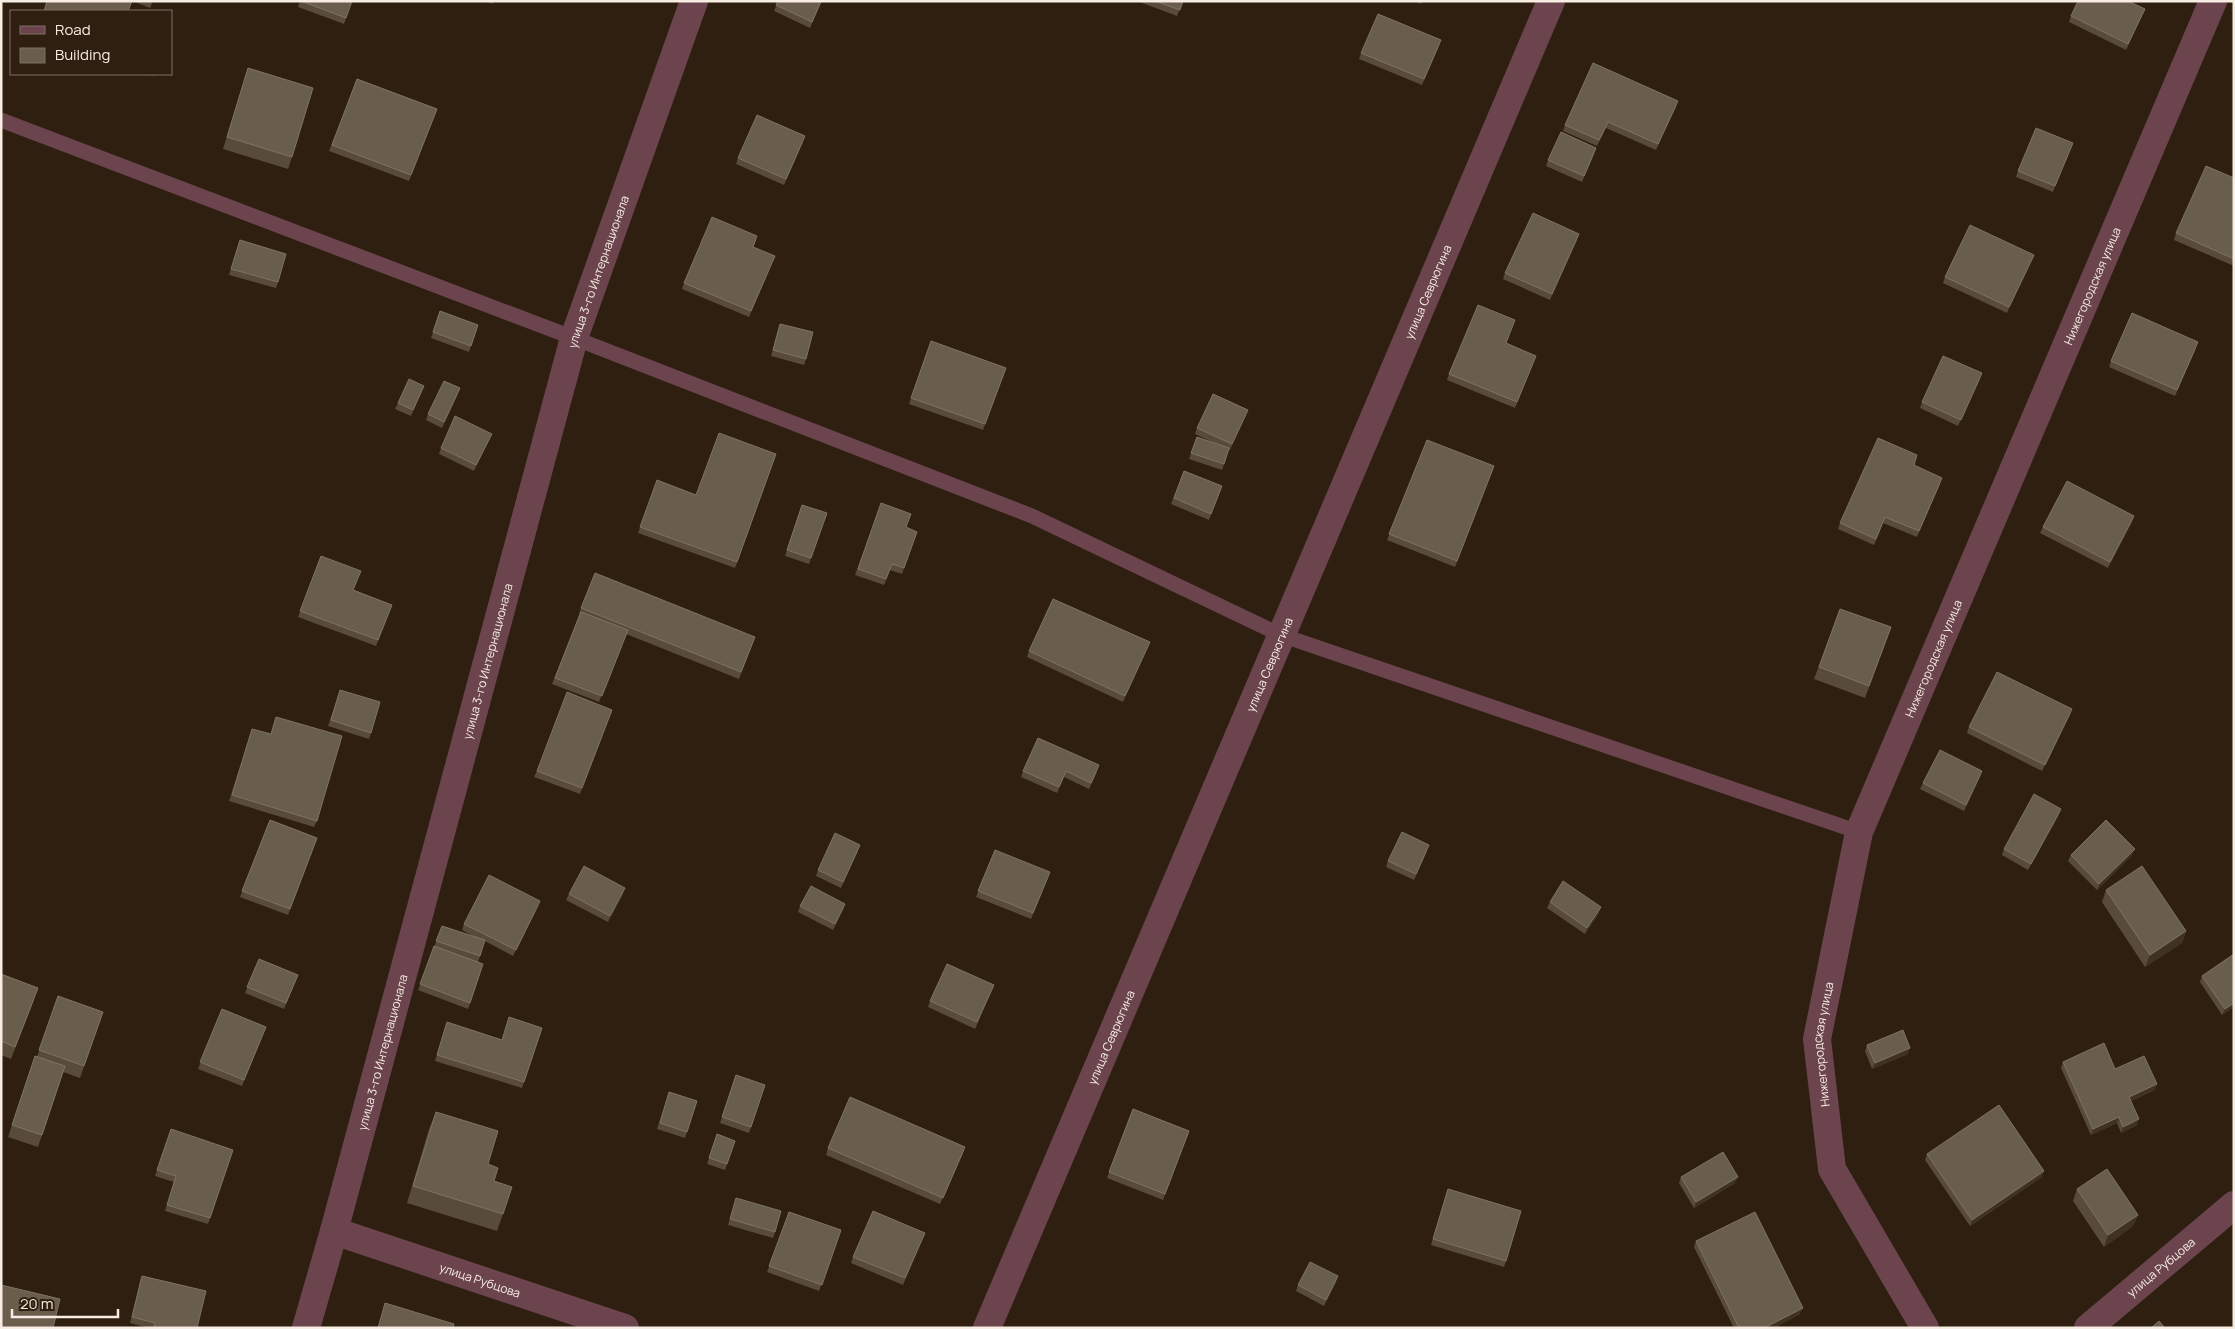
<svg xmlns="http://www.w3.org/2000/svg" width="2235" height="1329" font-family="Manrope,sans-serif">
  <style>
    .lines { fill: none; stroke-linecap: round; stroke-linejoin: round }
    .lane { stroke: #6b444e; stroke-width: 15 }
    .street { stroke: #6b444e; stroke-width: 28 }
    .wall { fill: #584b3a }
    .shaded-wall { fill: #403221 }
    .building { fill: #695d4c; stroke: #7f7364 }
    .labels { text-anchor: middle; dominant-baseline: central; stroke-width: 4; stroke-linejoin: round; paint-order: stroke }
    .street-label { font-size: 12px; fill: #f7ede3; stroke: #2e1f10 }
  </style>
  <rect width="100%" height="100%" fill="#2e1f10"/>
  <g class="lines">
    <!-- lane -->
    <path class="lane" d="M1,120l573,218 458,178 249,119 578,197"/>
    <!-- street -->
    <g class="street">
      <path id="s1" d="M334,1231l291,97"/>
      <path id="s2" d="M306,1328l28,-97 240,-893 120,-337"/>
      <path id="s3" d="M987,1328l564,-1327"/>
      <path id="s4" d="M1925,1328l-93,-159 -15,-130 42,-207 354,-831"/>
      <path id="s5" d="M2088,1328l146,-123"/>
    </g>
  </g>
  <!-- wall -->
  <g class="wall">
    <path d="M133,1h20l-3,7z"/>
    <path d="M300,1h52l-8,23 -46,-17z"/>
    <path d="M484,1h10l-1,3z"/>
    <path d="M778,1h44l-12,27 -36,-17z"/>
    <path d="M1137,1h46l-6,15z"/>
    <path d="M1414,1h8l-1,3z"/>
    <path d="M2145,9l-19,41 -57,-28 2,-6z"/>
    <path d="M1439,46l-17,39 -63,-26 2,-6z"/>
    <path d="M248,68l44,89 -4,12 -65,-20z"/>
    <path d="M146,74h8l-1,2z"/>
    <path d="M357,79l80,30 -28,72 -80,-30z"/>
    <path d="M1676,107l-20,43 -50,-22 -9,18 -34,-15 2,-6z"/>
    <path d="M803,142l-19,43 -48,-21 2,-6z"/>
    <path d="M2070,149l-17,43 -37,-15 2,-6z"/>
    <path d="M1594,154l-12,28 -36,-16 2,-6z"/>
    <path d="M2234,178v88l-60,-26 2,-7z"/>
    <path d="M240,240l38,42 -2,6 -47,-13z"/>
    <path d="M1577,240l-27,60 -47,-21 2,-6z"/>
    <path d="M753,247l22,9 -26,61 -67,-28 2,-6z"/>
    <path d="M2034,255l-27,58 -64,-30 2,-6z"/>
    <path d="M440,311l38,14 -9,27 -38,-14z"/>
    <path d="M780,324l26,35 -2,6 -33,-9z"/>
    <path d="M931,341l75,27 -23,62 -74,-26z"/>
    <path d="M1506,343l30,13 -21,52 -68,-28 2,-6z"/>
    <path d="M2196,348l-21,48 -66,-29 2,-6z"/>
    <path d="M1980,379l-22,47 -38,-18 2,-6z"/>
    <path d="M424,386l-13,30 -16,-7 3,-6z"/>
    <path d="M458,394l-16,34 -16,-8 2,-6z"/>
    <path d="M1248,410l-18,40h-1l-7,20 -33,-11 8,-22 20,7 -22,-10 2,-6z"/>
    <path d="M489,440l-15,31 -35,-17 2,-6z"/>
    <path d="M1427,440l67,26 -39,101 -68,-27z"/>
    <path d="M776,454l-41,114 -97,-35 19,-53 39,15z"/>
    <path d="M1914,465l26,19 -23,53 -34,-14 -9,22 -36,-16 2,-6z"/>
    <path d="M1184,471l38,15 -13,34 -38,-16z"/>
    <path d="M881,503l25,24 -2,41 -2,6 -12,-4 -6,15 -29,-10z"/>
    <path d="M802,505l25,8 -18,51 -24,-8z"/>
    <path d="M2132,522l-24,46 -68,-35 3,-6z"/>
    <path d="M321,556l32,34 39,15 -16,41 -78,-29z"/>
    <path d="M581,608l174,29 -16,42 -113,-45 -27,68 -47,-18 27,-69v-1z"/>
    <path d="M1840,609l51,18 -26,71 -51,-19z"/>
    <path d="M1147,649l-24,53 -96,-45 2,-6z"/>
    <path d="M338,696l33,37 -2,6 -41,-13z"/>
    <path d="M2072,709l-2,6 -28,56 -75,-38 2,-6z"/>
    <path d="M612,710l-32,84 -46,-17 3,-6z"/>
    <path d="M271,734l46,87 -3,6 -85,-26 21,-66z"/>
    <path d="M1023,771l74,1 -8,17 -25,-12 -7,16 -36,-16z"/>
    <path d="M1980,777l-16,34 -44,-22 3,-6z"/>
    <path d="M2059,815l-31,55 -26,-15 2,-6z"/>
    <path d="M270,820l47,18 -29,77 -48,-18z"/>
    <path d="M995,850l53,28 -17,41 -55,-22z"/>
    <path d="M858,851l-17,37 -25,-12 2,-6z"/>
    <path d="M1427,851l-13,29 -28,-13 2,-6z"/>
    <path d="M2071,855h61l-35,35 -29,-29z"/>
    <path d="M2106,890l80,41 -4,12 -37,24 -43,-65z"/>
    <path d="M569,894h54l-15,28 -42,-22z"/>
    <path d="M1550,902l49,11 -14,21 -38,-26z"/>
    <path d="M845,904l-2,6 -10,20 -35,-18 2,-6z"/>
    <path d="M538,907l-25,49 -28,-15 -7,21 5,2 -15,45 -50,-19 24,-64 35,12 -15,-8 2,-6z"/>
    <path d="M2234,954v53l-12,8 -22,-33 2,-6z"/>
    <path d="M259,959l39,16 -14,34 -39,-16z"/>
    <path d="M1,974l33,26 -23,59 -10,-4z"/>
    <path d="M994,985l-19,44 -47,-22 2,-6z"/>
    <path d="M58,996l45,16 -23,66 -17,-6 -25,75 -30,-10 23,-69 6,-11z"/>
    <path d="M222,1009l44,18 -24,59 -44,-17z"/>
    <path d="M445,1028l57,12 40,-12 -20,60 -87,-27z"/>
    <path d="M1867,1045l41,9 -36,15 -7,-18z"/>
    <path d="M2063,1062l52,7 40,21 -24,11 6,24 -16,8 -4,-10 -26,12 -30,-67z"/>
    <path d="M736,1075l29,10 -16,48 -29,-10z"/>
    <path d="M667,1098l20,34 -2,6 -28,-9z"/>
    <path d="M1133,1109l56,22 -26,69 -56,-22z"/>
    <path d="M436,1112l52,52 15,50 -6,17 -90,-28 22,-74z"/>
    <path d="M171,1129l62,21 -25,74 -43,-13 9,-29 -19,-6z"/>
    <path d="M717,1134l18,7 -10,29 -18,-6z"/>
    <path d="M828,1148l135,5 -23,51 -114,-49z"/>
    <path d="M1927,1154l115,23 -72,49 -45,-66z"/>
    <path d="M1681,1177l54,6 -41,25 -15,-25z"/>
    <path d="M1448,1189l58,72 -2,6 -73,-22z"/>
    <path d="M2077,1189l61,26 -5,11 -29,21 -31,-46z"/>
    <path d="M736,1198l39,34 -2,6 -45,-13z"/>
    <path d="M789,1212l52,18 -22,61 -52,-19z"/>
    <path d="M925,1233l-22,52 -52,-22 2,-6z"/>
    <path d="M1696,1241l104,73 -26,14h-40l-40,-81z"/>
    <path d="M142,1276l55,52h-48l-19,-5 10,-41z"/>
    <path d="M1336,1282l-12,24 -28,-15 2,-6z"/>
  </g>
  <!-- shaded-wall -->
  <g class="shaded-wall">
    <path d="M1579,234l-2,6 -27,60 2,-6z"/>
    <path d="M2034,255l-2,6 -25,52 2,-6z"/>
    <path d="M460,388l-2,6 -16,34 2,-6z"/>
    <path d="M1248,410l-2,6 -16,34 2,-6z"/>
    <path d="M492,434l-3,6 -15,31 2,-6z"/>
    <path d="M2134,516l-2,6 -24,46 2,-6z"/>
    <path d="M1150,642l-3,7 -24,53 2,-6z"/>
    <path d="M2072,709l-2,6 -28,56 3,-6z"/>
    <path d="M1982,771l-2,6 -16,34 2,-6z"/>
    <path d="M2061,809l-2,6 -31,55 3,-6z"/>
    <path d="M2135,849l-3,6 -35,35 2,-6z"/>
    <path d="M625,888l-2,6 -15,28 2,-6z"/>
    <path d="M540,901l-2,6 -25,49 3,-6z"/>
    <path d="M845,904l-2,6 -10,20 2,-6z"/>
    <path d="M1601,907l-2,6 -14,21 2,-6z"/>
    <path d="M2186,931l-4,12 -37,24 5,-12z"/>
    <path d="M2234,1003v4l-12,8 3,-6z"/>
    <path d="M1910,1048l-2,6 -36,15 3,-6z"/>
    <path d="M2157,1084l-2,6 -28,13 2,-6z"/>
    <path d="M2119,1117l-2,6 -26,12 2,-6z"/>
    <path d="M2139,1119l-2,6 -16,8 2,-6z"/>
    <path d="M2044,1171l-2,6 -72,49 2,-6z"/>
    <path d="M1738,1177l-3,6 -41,25 2,-6z"/>
    <path d="M2138,1215l-5,11 -29,21 4,-12z"/>
    <path d="M1338,1276l-2,6 -12,24 2,-6z"/>
    <path d="M1803,1308l-3,6 -26,14h-10z"/>
  </g>
  <!-- building -->
  <g class="building">
    <path d="M47,1h85l-4,10h-84z"/>
    <path d="M301,1h51l-6,17z"/>
    <path d="M778,1h43l-9,21 -36,-17z"/>
    <path d="M1155,1h28l-3,9z"/>
    <path d="M2078,1h50l17,8 -17,35 -57,-28z"/>
    <path d="M1378,14l63,26 -17,39 -63,-26z"/>
    <path d="M1593,63l85,38 -20,43 -50,-22 -9,18 -34,-15z"/>
    <path d="M248,68l65,20 -21,69 -65,-20z"/>
    <path d="M357,79l80,30 -26,66 -79,-30z"/>
    <path d="M757,115l48,21 -19,43 -48,-21z"/>
    <path d="M2036,128l37,15 -18,43 -37,-15z"/>
    <path d="M1561,132l35,16 -12,28 -36,-16z"/>
    <path d="M2206,166l28,12v81l-58,-26z"/>
    <path d="M1533,213l46,21 -27,60 -47,-21z"/>
    <path d="M712,217l45,19 -4,11 22,9 -24,55 -67,-28z"/>
    <path d="M1970,225l64,30 -25,52 -64,-30z"/>
    <path d="M240,240l46,14 -8,28 -47,-13z"/>
    <path d="M1478,305l37,15 -9,23 30,13 -19,46 -68,-28z"/>
    <path d="M440,311l38,14 -7,21 -38,-14z"/>
    <path d="M2132,313l66,29 -21,48 -66,-29z"/>
    <path d="M780,324l33,8 -7,27 -33,-9z"/>
    <path d="M931,341l75,27 -21,56 -74,-26z"/>
    <path d="M1943,356l39,17 -21,47 -39,-18z"/>
    <path d="M409,379l15,7 -11,24 -15,-7z"/>
    <path d="M444,381l16,7 -16,34 -16,-8z"/>
    <path d="M1213,394l35,16 -16,34 -35,-16z"/>
    <path d="M455,416l37,18 -16,31 -35,-17z"/>
    <path d="M719,433l57,21 -39,108 -97,-35 17,-47 39,15z"/>
    <path d="M1197,437l32,11 -5,16 -33,-11z"/>
    <path d="M1878,438l39,17 -3,10 28,13 -23,53 -34,-14 -9,22 -36,-16z"/>
    <path d="M1427,440l67,26 -37,95 -68,-27z"/>
    <path d="M1184,471l38,15 -11,28 -37,-16z"/>
    <path d="M2067,481l67,35 -24,46 -67,-35z"/>
    <path d="M881,503l30,11 -5,13 11,5 -13,36 -12,-4 -6,15 -28,-10z"/>
    <path d="M802,505l25,8 -16,45 -24,-8z"/>
    <path d="M321,556l40,15 -8,19 39,15 -14,35 -78,-29z"/>
    <path d="M595,573l160,64 -14,35 -160,-64z"/>
    <path d="M1053,599l97,43 -25,54 -96,-45z"/>
    <path d="M1840,609l51,18 -22,59 -50,-19z"/>
    <path d="M581,612l47,18 -26,66 -47,-18z"/>
    <path d="M1997,672l75,37 -27,56 -76,-38z"/>
    <path d="M340,690l40,12 -9,31 -40,-13z"/>
    <path d="M567,692l45,18 -30,78 -45,-17z"/>
    <path d="M276,717l66,19 -25,85 -85,-26 20,-66 19,5z"/>
    <path d="M1038,738l61,27 -8,18 -25,-12 -7,16 -36,-16z"/>
    <path d="M1940,750l42,21 -16,34 -43,-22z"/>
    <path d="M2034,794l27,15 -30,55 -27,-15z"/>
    <path d="M270,820l47,18 -27,71 -48,-18z"/>
    <path d="M2106,820l29,29 -36,35 -28,-29z"/>
    <path d="M1402,832l27,13 -13,29 -28,-13z"/>
    <path d="M835,833l25,12 -17,37 -25,-12z"/>
    <path d="M995,850l55,22 -17,41 -55,-22z"/>
    <path d="M584,866l41,22 -15,28 -41,-22z"/>
    <path d="M2142,866l44,65 -36,24 -44,-65z"/>
    <path d="M489,875l51,26 -24,49 -52,-26z"/>
    <path d="M1563,881l38,26 -14,21 -37,-26z"/>
    <path d="M811,886l34,18 -10,20 -35,-18z"/>
    <path d="M442,926l43,14 -5,16 -44,-15z"/>
    <path d="M434,946l49,18 -13,39 -50,-19z"/>
    <path d="M2234,954v49l-9,6 -23,-33z"/>
    <path d="M259,959l39,16 -12,28 -39,-16z"/>
    <path d="M947,964l47,21 -17,37 -47,-21z"/>
    <path d="M1,974l37,14 -23,59 -14,-6z"/>
    <path d="M58,996l45,16 -19,54 -45,-16z"/>
    <path d="M222,1009l44,18 -22,53 -44,-18z"/>
    <path d="M509,1017l33,11 -18,54 -87,-27 10,-33 55,18z"/>
    <path d="M1903,1030l7,18 -35,15 -8,-18z"/>
    <path d="M2104,1043l11,26 29,-13 13,28 -28,13 10,22 -16,8 -4,-10 -26,12 -30,-67z"/>
    <path d="M35,1056l30,10 -23,69 -30,-10z"/>
    <path d="M736,1075l29,10 -14,42 -29,-10z"/>
    <path d="M669,1092l28,9 -10,31 -27,-9z"/>
    <path d="M850,1097l115,50 -22,51 -115,-50z"/>
    <path d="M1999,1105l45,66 -72,49 -45,-66z"/>
    <path d="M1133,1109l56,22 -24,63 -56,-22z"/>
    <path d="M436,1112l62,19 -10,33 10,4 -4,13 18,6 -9,27 -90,-28z"/>
    <path d="M171,1129l62,21 -23,68 -43,-13 9,-29 -19,-6z"/>
    <path d="M717,1134l18,7 -8,23 -18,-6z"/>
    <path d="M1723,1152l15,25 -42,25 -15,-25z"/>
    <path d="M2107,1169l31,46 -30,20 -31,-46z"/>
    <path d="M1448,1189l73,22 -15,50 -73,-22z"/>
    <path d="M736,1198l45,13 -6,21 -45,-13z"/>
    <path d="M873,1211l52,22 -20,45 -52,-21z"/>
    <path d="M789,1212l52,18 -19,55 -53,-19z"/>
    <path d="M1755,1212l48,96 -39,20h-25l-43,-87z"/>
    <path d="M1310,1262l28,14 -12,24 -28,-15z"/>
    <path d="M142,1276l64,15 -9,37h-43l1,-5 -23,-6z"/>
    <path d="M1,1285l59,14 -7,29h-52z"/>
    <path d="M385,1303l69,21 -1,4h-75z"/>
    <path d="M2159,1321l6,7h-14z"/>
  </g>
  <g class="labels">
    <!-- street labels -->
    <g class="street-label">
      <text stroke="none"><textPath href="#s2" startOffset="1096">улица 3-го Интернационала</textPath></text>
      <text stroke="none"><textPath href="#s4" startOffset="1120">Нижегородская улица</textPath></text>
      <text stroke="none"><textPath href="#s3" startOffset="1126">улица Севрюгина</textPath></text>
      <text stroke="none"><textPath href="#s4" startOffset="715">Нижегородская улица</textPath></text>
      <text stroke="none"><textPath href="#s2" startOffset="691">улица 3-го Интернационала</textPath></text>
      <text stroke="none"><textPath href="#s3" startOffset="721">улица Севрюгина</textPath></text>
      <text stroke="none"><textPath href="#s3" startOffset="316">улица Севрюгина</textPath></text>
      <text stroke="none"><textPath href="#s4" startOffset="310">Нижегородская улица</textPath></text>
      <text stroke="none"><textPath href="#s2" startOffset="286">улица 3-го Интернационала</textPath></text>
      <text stroke="none"><textPath href="#s5" startOffset="95">улица Рубцова</textPath></text>
      <text stroke="none"><textPath href="#s1" startOffset="154">улица Рубцова</textPath></text>
    </g>
  </g>
  <!-- border -->
  <rect width="2235" height="1329" fill="none" stroke="#f7ede3" stroke-width="5"/>
  <!-- legend -->
  <rect x="10" y="10" width="162" height="65" fill="#2e1f10" stroke="#7e7164"/>
  <rect x="20" y="26" width="25" height="8" fill="#6b444e" stroke="#7e7164"/>
  <text x="55" y="35" font-size="15" fill="#f7ede3">Road</text>
  <rect x="20" y="48" width="25" height="15" fill="#695d4c" stroke="#7e7164"/>
  <text x="55" y="60" font-size="15" fill="#f7ede3">Building</text>
  <!-- scale -->
  <path d="M12 1309v8h106v-8" fill="none" stroke="#f7ede3" stroke-width="2.5"/>
  <text x="20" y="1309" font-size="15" fill="#f7ede3" stroke="#2e1f10" stroke-width="4" paint-order="stroke">20 m</text>
</svg>
